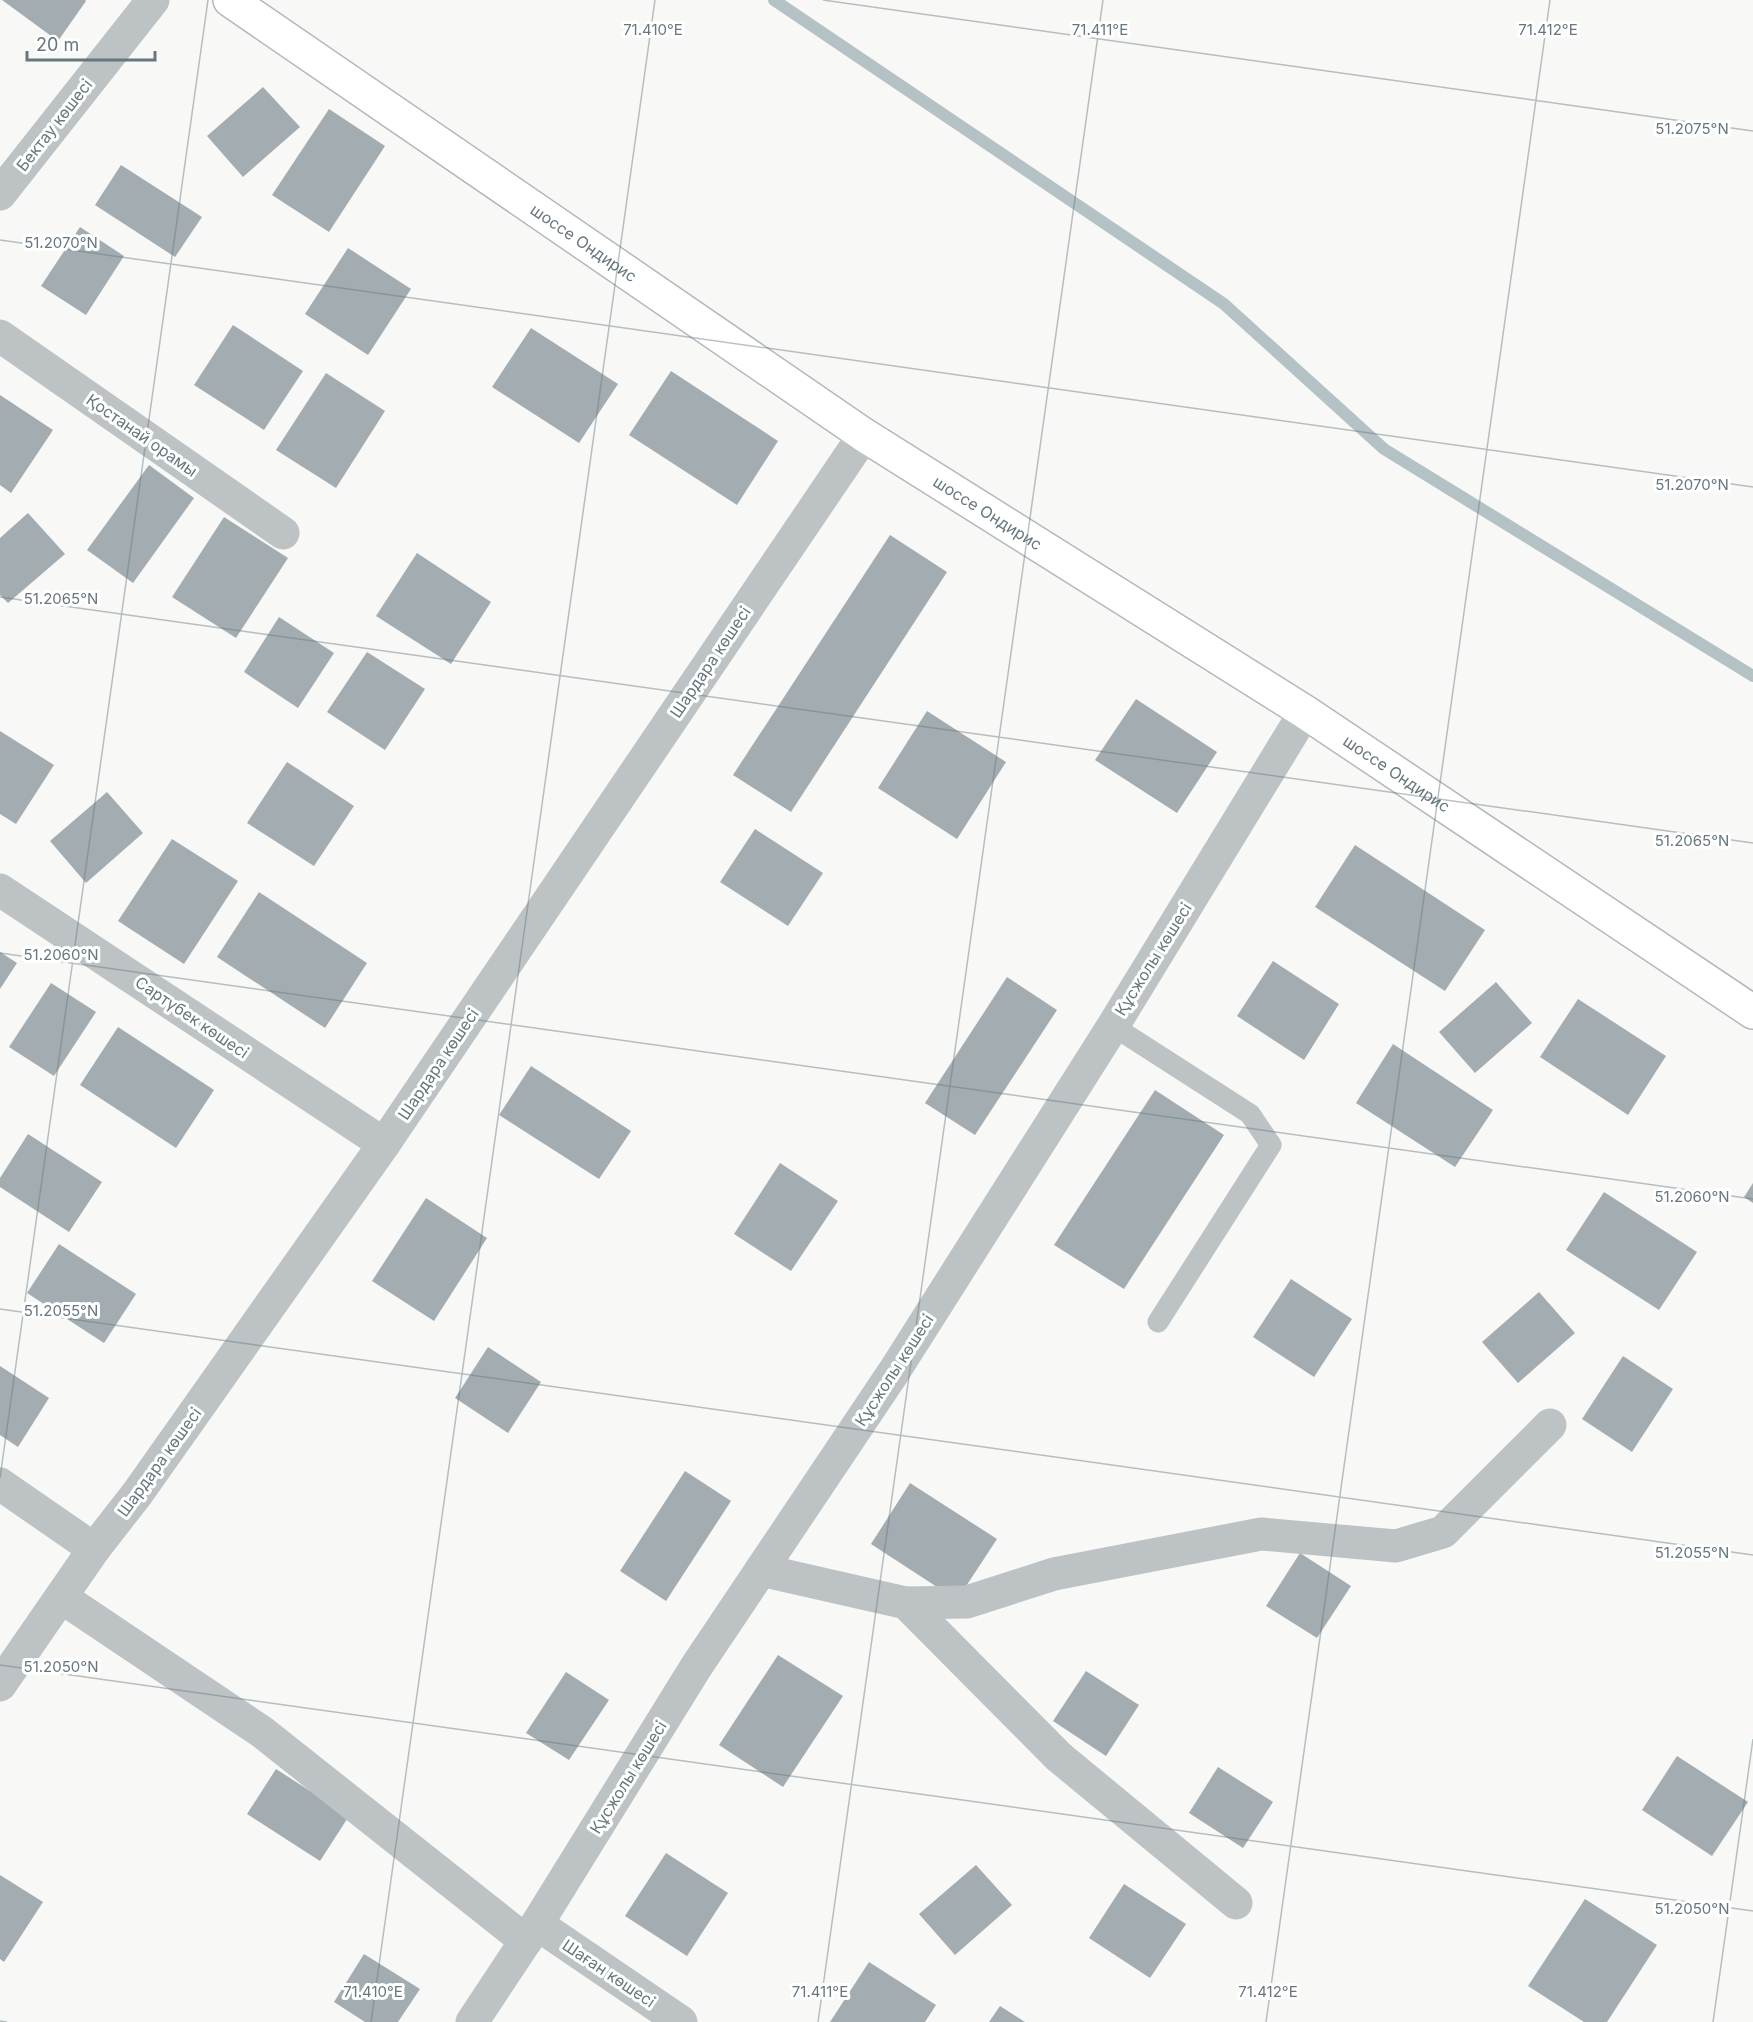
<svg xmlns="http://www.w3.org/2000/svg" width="1753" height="2022" font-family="Inter,sans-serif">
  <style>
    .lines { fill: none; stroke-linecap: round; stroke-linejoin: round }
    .stream { stroke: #b5c2c5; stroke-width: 12 }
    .building { fill: #a3adb1 }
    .secondary-casing { stroke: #b2b9bc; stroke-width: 36 }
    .lane { stroke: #bdc3c5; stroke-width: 21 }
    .street { stroke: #bdc3c5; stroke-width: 33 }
    .secondary { stroke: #fff; stroke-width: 33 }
    .ticks { fill: none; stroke: #66777f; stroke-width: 1.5; stroke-opacity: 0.45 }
    .labels { text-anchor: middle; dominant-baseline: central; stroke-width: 6; stroke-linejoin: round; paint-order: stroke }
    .street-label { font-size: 16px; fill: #66777f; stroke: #fff }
    .ticks-label { font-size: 15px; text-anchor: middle; fill: #66777f; stroke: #fff; stroke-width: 6; stroke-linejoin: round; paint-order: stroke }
  </style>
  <rect width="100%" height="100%" fill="#f8f8f6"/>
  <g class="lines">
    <!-- stream -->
    <path class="stream" d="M774,0l450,304 160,145 369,227"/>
  </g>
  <!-- building -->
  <g class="building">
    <path d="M2,0h83l1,1 -28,40z"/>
    <path d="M263,87l37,40 -57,50 -36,-41z"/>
    <path d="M329,109l56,37 -56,86 -57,-37z"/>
    <path d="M121,165l81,52 -27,40 -80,-52z"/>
    <path d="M80,227l44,29 -38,59 -45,-29z"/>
    <path d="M348,248l63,41 -43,66 -63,-41z"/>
    <path d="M233,325l70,46 -39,59 -70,-45z"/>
    <path d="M531,328l87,56 -39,59 -87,-56z"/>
    <path d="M671,371l107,70 -41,64 -108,-70z"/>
    <path d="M326,373l59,38 -49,77 -60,-38z"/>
    <path d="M0,395l53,35 -42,63 -11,-8z"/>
    <path d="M149,465l45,33 -61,85 -46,-33z"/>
    <path d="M28,513l37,41 -57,49 -8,-8v-57z"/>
    <path d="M224,517l64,41 -52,80 -64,-41z"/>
    <path d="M890,535l57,37 -156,240 -58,-37z"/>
    <path d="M417,553l74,49 -40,62 -75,-48z"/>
    <path d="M279,617l55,36 -36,55 -54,-36z"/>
    <path d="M367,652l58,37 -40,61 -58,-38z"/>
    <path d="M1136,699l81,53 -40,61 -82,-53z"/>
    <path d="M927,711l79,51 -49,77 -79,-51z"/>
    <path d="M0,731l54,34 -38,59 -16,-10z"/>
    <path d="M287,762l67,44 -40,60 -67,-43z"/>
    <path d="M107,792l36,41 -57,50 -36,-42z"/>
    <path d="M755,829l68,44 -35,53 -68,-44z"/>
    <path d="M172,839l66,42 -54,83 -66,-43z"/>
    <path d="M1355,845l130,85 -40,61 -130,-84z"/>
    <path d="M259,892l108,71 -42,65 -108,-71z"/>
    <path d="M0,952l17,11 -17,26z"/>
    <path d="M1273,961l66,43 -35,56 -67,-44z"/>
    <path d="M1007,977l50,33 -82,125 -50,-32z"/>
    <path d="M1496,982l36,41 -57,50 -36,-41z"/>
    <path d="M51,983l45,29 -42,64 -45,-29z"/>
    <path d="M1578,999l88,57 -38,59 -88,-58z"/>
    <path d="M118,1027l96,63 -38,58 -96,-63z"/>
    <path d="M1393,1044l100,66 -38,57 -99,-64z"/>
    <path d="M531,1066l100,65 -32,48 -100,-64z"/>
    <path d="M1155,1090l69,45 -100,154 -70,-44z"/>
    <path d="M28,1134l74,48 -33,50 -69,-45v-9z"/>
    <path d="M780,1163l58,38 -47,70 -57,-37z"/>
    <path d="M1753,1183v20l-9,-6z"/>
    <path d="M1604,1192l93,60 -38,58 -93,-60z"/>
    <path d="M426,1198l61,40 -53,83 -62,-40z"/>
    <path d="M59,1244l77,50 -32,49 -77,-50z"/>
    <path d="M1291,1279l61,40 -38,58 -61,-40z"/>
    <path d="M1539,1292l36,41 -57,50 -36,-41z"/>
    <path d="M488,1347l53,35 -33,51 -53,-35z"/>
    <path d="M1623,1356l50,33 -41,63 -50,-33z"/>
    <path d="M0,1366l49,32 -31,49 -18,-12z"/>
    <path d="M685,1471l46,30 -65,100 -46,-30z"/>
    <path d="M910,1483l87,56 -40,61 -86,-56z"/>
    <path d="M1300,1553l51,33 -34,52 -51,-32z"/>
    <path d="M778,1655l65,41 -60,91 -64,-42z"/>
    <path d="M1086,1671l53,34 -33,51 -53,-35z"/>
    <path d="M566,1672l43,28 -40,60 -43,-27z"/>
    <path d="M1677,1756l71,46 -36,54 -70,-46z"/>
    <path d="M1218,1767l55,35 -30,46 -54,-35z"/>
    <path d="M276,1769l73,47 -29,45 -73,-47z"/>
    <path d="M666,1853l62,40 -41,63 -62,-40z"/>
    <path d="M976,1865l36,40 -57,50 -36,-41z"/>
    <path d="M0,1875l43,27 -39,60 -4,-3z"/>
    <path d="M1124,1884l62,40 -36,54 -61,-40z"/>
    <path d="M1585,1899l72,46 -50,77h-23l-56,-36z"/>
    <path d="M364,1954l56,35 -22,33h-33l-31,-20z"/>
    <path d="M869,1962l67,43 -11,17h-95z"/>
    <path d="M1000,2006l25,16h-36z"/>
  </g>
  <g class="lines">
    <!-- secondary casing -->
    <g class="secondary-casing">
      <g id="secondary">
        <path id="s1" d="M230,0l634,435 441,277 448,300"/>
      </g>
    </g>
    <!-- lane -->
    <path class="lane" d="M1113,1026l137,88 21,31 -113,177"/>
    <!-- street -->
    <g class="street">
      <path d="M0,194l153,-194"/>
      <path d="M0,336l283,197"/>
      <path d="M0,890l384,254"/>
      <path d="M0,1484l94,65"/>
      <path d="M761,1570l145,33 61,-1 87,-28 207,-40 135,12 47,-14 107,-107"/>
      <path d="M61,1597l201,135 264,209"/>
      <path d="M906,1603l153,154 177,146"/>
      <path d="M0,1685l94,-136 43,-55 247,-350 480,-709"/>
      <path d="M537,1924l144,98"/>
      <path d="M472,2022l65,-98 159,-257 199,-297 218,-344 192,-314"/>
    </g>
    <!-- secondary -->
    <use href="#secondary" class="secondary"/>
  </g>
  <!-- ticks -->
  <path class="ticks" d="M823,0l930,131M0,240l1753,247M0,597l1753,246M0,953l1753,246M0,1309l1753,246M0,1478l208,-1478M0,1665l1753,246M0,2021l7,1M371,2022l284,-2022M818,2022l285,-2022M1266,2022l284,-2022M1713,2022l40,-283"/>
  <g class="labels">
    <!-- street labels -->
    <g class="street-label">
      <text transform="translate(54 125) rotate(-52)">Бектау көшесі</text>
      <text stroke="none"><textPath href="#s1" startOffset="429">шоссе Ондирис</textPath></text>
      <text transform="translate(142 435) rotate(35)">Қостанай орамы</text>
      <text stroke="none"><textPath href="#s1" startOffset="915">шоссе Ондирис</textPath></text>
      <text transform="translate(710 662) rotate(-56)">Шардара көшесі</text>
      <text stroke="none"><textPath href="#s1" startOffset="1400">шоссе Ондирис</textPath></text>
      <text transform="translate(1153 959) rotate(-58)">Құсжолы көшесі</text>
      <text transform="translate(192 1017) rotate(34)">Сартүбек көшесі</text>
      <text transform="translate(438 1064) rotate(-56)">Шардара көшесі</text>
      <text transform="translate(894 1370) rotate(-57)">Құсжолы көшесі</text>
      <text transform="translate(159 1462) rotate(-54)">Шардара көшесі</text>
      <text transform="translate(628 1777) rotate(-58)">Құсжолы көшесі</text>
      <text transform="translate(609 1973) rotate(34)">Шаған көшесі</text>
    </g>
  </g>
  <g class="ticks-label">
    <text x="653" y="35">71.410°E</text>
    <text x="1100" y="35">71.411°E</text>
    <text x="1548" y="35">71.412°E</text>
    <text x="1692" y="134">51.2075°N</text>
    <text x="61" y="248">51.2070°N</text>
    <text x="1692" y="490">51.2070°N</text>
    <text x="61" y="604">51.2065°N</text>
    <text x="1692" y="846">51.2065°N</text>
    <text x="61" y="960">51.2060°N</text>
    <text x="1692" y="1202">51.2060°N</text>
    <text x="61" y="1316">51.2055°N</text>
    <text x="1692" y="1558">51.2055°N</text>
    <text x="61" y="1672">51.2050°N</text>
    <text x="1692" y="1914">51.2050°N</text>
    <text x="373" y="1997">71.410°E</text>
    <text x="820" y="1997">71.411°E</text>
    <text x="1268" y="1997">71.412°E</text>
  </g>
  <!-- scale -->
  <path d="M27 51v9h128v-9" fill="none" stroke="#66777f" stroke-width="3"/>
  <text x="36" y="51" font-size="18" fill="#66777f" stroke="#ffffff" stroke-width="4.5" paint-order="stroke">20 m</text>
</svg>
